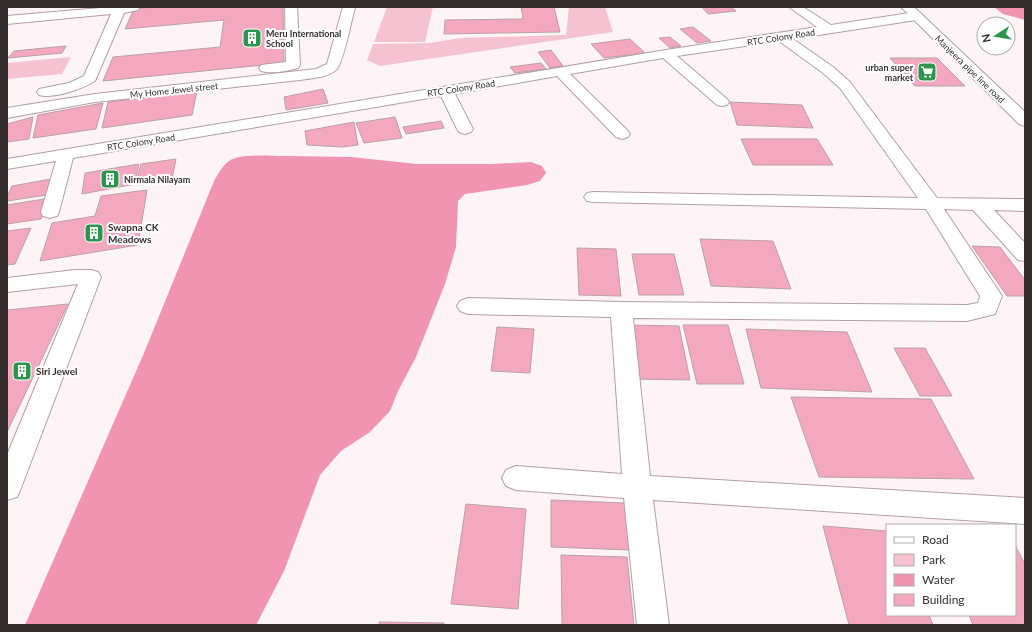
<svg xmlns="http://www.w3.org/2000/svg" width="1032" height="632" font-family="Lato,sans-serif">
  <style>
    .green { fill: #f5c2d1 }
    .water { fill: #f194b2 }
    .building { fill: #f4a8bf; stroke: #b7a1a7 }
    .lines { fill: none; stroke-linecap: round; stroke-linejoin: round }
    .minor-casing { stroke: #b49ea4; stroke-width: 2 }
    .major-casing { stroke: #b49ea4; stroke-width: 2 }
    .minor { fill: #fff; fill-rule: evenodd }
    .major { fill: #fff; fill-rule: evenodd }
    .labels { text-anchor: middle; dominant-baseline: central; stroke-width: 4; stroke-linejoin: round; paint-order: stroke }
    .far-poi-label { font-size: 9px; font-weight: bold; fill: #362d2f; stroke: #fff; text-anchor: start }
    .far-street-label { font-size: 9px; fill: #362d2f; stroke: #fff }
    .poi-label { font-size: 10px; font-weight: bold; fill: #362d2f; stroke: #fff; text-anchor: start }
  </style>
  <rect width="100%" height="100%" fill="#fef4f7"/>
  <!-- green -->
  <g class="green">
    <path d="M387,7h46l-8,35h-51z"/>
    <path d="M569,7h36l8,25 -233,34 -13,-6 6,-16 57,-1 30,-5 106,-3z"/>
    <path d="M71,57l-9,17 -55,5v-16z"/>
  </g>
  <!-- water -->
  <g class="water">
    <path d="M994,7h31v13l-22,-6z"/>
    <path d="M285,156l66,1 66,7h74l40,-2 11,4 4,7 -6,8 -13,4 -62,9 -7,7 -2,46 -11,37 -29,73 -18,34 -8,20 -20,21 -29,19 -21,24 -36,96 -28,54h-231l119,-272 70,-172c4,-7 8,-15 15,-20 11,-8 42,-5 56,-5z"/>
  </g>
  <!-- building -->
  <g class="building">
    <path d="M153,7h130l1,56 -181,18 10,-24 107,-10 4,-27 -99,9 9,-20z"/>
    <path d="M521,7h33l6,25 -116,2 1,-14 78,-1z"/>
    <path d="M702,7h29l5,4 -28,3z"/>
    <path d="M693,27l18,14 -14,2 -17,-14z"/>
    <path d="M670,37l11,9 -11,2 -11,-10z"/>
    <path d="M630,39l15,14 -41,5 -13,-14z"/>
    <path d="M66,46l-4,7 -54,5 6,-7z"/>
    <path d="M551,50l12,16 -13,2 -12,-16z"/>
    <path d="M890,58h47l28,28h-50z"/>
    <path d="M541,63l5,6 -31,4 -5,-6z"/>
    <path d="M323,89l5,14 -42,7 -2,-13z"/>
    <path d="M197,91l-5,24 -90,13 6,-26z"/>
    <path d="M730,102l72,3 11,23 -76,-3z"/>
    <path d="M103,103l-7,26 -63,9 5,-23z"/>
    <path d="M33,117l-4,22 -22,3v-18z"/>
    <path d="M395,117l7,21 -38,5 -8,-20z"/>
    <path d="M441,121l3,7 -38,6 -3,-7z"/>
    <path d="M354,122l4,23 -16,2 -35,-2 -2,-14z"/>
    <path d="M741,139h76l16,26h-80z"/>
    <path d="M176,159l-4,20 -36,5 5,-20z"/>
    <path d="M139,164l-4,20 -53,10 3,-21z"/>
    <path d="M51,179l-4,16 -40,6v-5l5,-10z"/>
    <path d="M147,190l-9,55 -98,16 12,-38 43,-7 6,-20z"/>
    <path d="M50,198l-9,21 -34,5v-19z"/>
    <path d="M31,228l-16,36 -8,1v-34z"/>
    <path d="M700,239l73,2 18,48 -80,-3z"/>
    <path d="M972,246l28,1 25,33v16h-18z"/>
    <path d="M577,248l39,1 5,47 -42,-1z"/>
    <path d="M632,254h42l10,41h-45z"/>
    <path d="M68,304l-61,128v-122z"/>
    <path d="M626,325l53,1 11,54 -57,-1z"/>
    <path d="M683,325h45l16,59h-47z"/>
    <path d="M497,327l37,2 -4,44 -39,-2z"/>
    <path d="M746,329l101,3 25,60 -111,-4z"/>
    <path d="M894,348h31l27,48h-32z"/>
    <path d="M791,397l140,2 43,80 -155,-2z"/>
    <path d="M551,500l74,3 4,47 -78,-3z"/>
    <path d="M466,504l60,5 -8,100 -67,-5z"/>
    <path d="M823,526l64,5v84h42l4,10h-84z"/>
    <path d="M1015,545l10,19v61h-52l-4,-10h46z"/>
    <path d="M561,555l66,2 7,68h-72z"/>
    <path d="M379,622l65,1v2h-65z"/>
  </g>
  <g class="lines">
    <!-- minor casing -->
    <g class="minor-casing">
      <g id="minor">
        <path d="M112,7h28l-2,3 -14,3 -29,68c-13,8 -41,18 -56,14l-2,-3 2,-3 30,-6 15,-7 27,-62 -104,10v-8z"/>
        <path d="M285,7h12l3,58 -2,3c-11,3 -26,6 -37,3l-2,-3 2,-3 25,-3z"/>
        <path d="M343,7h12c-3,11 -12,58 -19,63 -10,8 -24,8 -36,10l-205,22 -88,16v-10l88,-14 221,-25 11,-5z"/>
        <path d="M789,7h14l28,18 85,-13 4,1 2,3 -2,3 -4,1 -123,19 40,28 17,15 87,116 88,1v12l-31,-1 31,33v18l-7,-1 -45,-50 -29,-1 58,87 -7,18 -28,7 -334,-3 17,158 375,22v26l-372,-24 16,125h-32l-13,-127 -108,-8 -10,-4 -4,-8 4,-8 10,-4 106,8 -11,-157 -143,-3 -8,-3 -3,-5 3,-5 8,-3 153,4 346,3 11,-2 2,-7 -54,-87 -333,-7 -6,-1 -3,-4 3,-4 6,-1 325,6 -78,-110 -17,-15 -44,-32 -102,15 50,43 2,3 -2,3 -5,1 -5,-1 -54,-47 -93,16 58,57 2,3 -2,3 -6,2 -6,-2 -59,-61 -102,18 18,35 -2,3 -6,2 -6,-2 -2,-3 -16,-33 -368,62 -14,54 -2,4 -7,2 -7,-2 -2,-4 15,-51 -49,8v-10l659,-109 151,-23z"/>
        <path d="M75,270h16l7,2 3,5 -80,211 -4,9 -10,3v-45l71,-171 -71,8v-14z"/>
      </g>
    </g>
    <!-- major casing -->
    <g class="major-casing">
      <path id="major" d="M901,7h13l111,105v14l-6,-2z"/>
    </g>
    <!-- minor -->
    <use href="#minor" class="minor"/>
    <!-- major -->
    <use href="#major" class="major"/>
  </g>
  <!-- icons -->
  <defs>
    <g id="building-square" transform="scale(1)"><rect x="-9" y="-9" width="18" height="18" rx="4" fill="#2b954c" stroke="#fff"/><path d="M-4-6H4V6H1V3H-1V6H-4ZM-2.5-4.3h1.7v1.8h-1.7ZM.8-4.3h1.7v1.8H.8ZM-2.5-1h1.7V.8h-1.7ZM.8-1h1.7V.8H.8Z" fill="#fff"/></g>
    <g id="supermarket-square" transform="scale(1)"><rect x="-9" y="-9" width="18" height="18" rx="4" fill="#2b954c" stroke="#fff"/><path d="M-6-5.5h2.5l.6 2H6L4.5 2H-2.5L-4.4-4H-6ZM-1.5 3.2a1.3 1.3 0 1 0 .1 0ZM3 3.2a1.3 1.3 0 1 0 .1 0Z" fill="#fff"/></g>
  </defs>
  <g fill-rule="evenodd">
    <use href="#building-square" x="252" y="38"/>
    <use href="#supermarket-square" x="927" y="72"/>
    <use href="#building-square" x="110" y="179"/>
    <use href="#building-square" x="94" y="233"/>
    <use href="#building-square" x="22" y="371"/>
  </g>
  <g class="labels">
    <!-- far-poi labels -->
    <g class="far-poi-label">
      <text x="266" y="33">Meru International<tspan x="266" dy="10">School</tspan></text>
      <text x="913" y="67" text-anchor="end">urban super<tspan x="913" dy="10">market</tspan></text>
      <text x="124" y="179">Nirmala Nilayam</text>
    </g>
    <!-- far-street labels -->
    <g class="far-street-label">
      <text transform="translate(781 37) rotate(-9)">RTC Colony Road</text>
      <text transform="translate(970 69) rotate(44)">Manjeera pipe line road</text>
      <text transform="translate(461 88) rotate(-9)">RTC Colony Road</text>
      <text transform="translate(174 90) rotate(-6)">My Home Jewel street</text>
      <text transform="translate(141 142) rotate(-9)">RTC Colony Road</text>
    </g>
    <!-- poi labels -->
    <g class="poi-label">
      <text x="108" y="227">Swapna CK<tspan x="108" dy="12">Meadows</tspan></text>
      <text x="36" y="371">Siri Jewel</text>
    </g>
  </g>
  <!-- border -->
  <rect width="1032" height="632" fill="none" stroke="#362d2f" stroke-width="16"/>
  <!-- legend -->
  <rect x="886" y="524" width="130" height="92" fill="#ffffff" stroke="#afabac"/>
  <rect x="894" y="537" width="20" height="6" fill="#ffffff" stroke="#afabac"/>
  <text x="922" y="544" font-size="12" fill="#362d2f">Road</text>
  <rect x="894" y="554" width="20" height="12" fill="#f5c2d1" stroke="#afabac"/>
  <text x="922" y="564" font-size="12" fill="#362d2f">Park</text>
  <rect x="894" y="574" width="20" height="12" fill="#f194b2" stroke="#afabac"/>
  <text x="922" y="584" font-size="12" fill="#362d2f">Water</text>
  <rect x="894" y="594" width="20" height="12" fill="#f4a8bf" stroke="#afabac"/>
  <text x="922" y="604" font-size="12" fill="#362d2f">Building</text>
  <!-- north arrow -->
  <g transform="translate(996 36) rotate(258)"><circle r="19" fill="#ffffff" stroke="#afabac"/>
  <path d="M0-3L7 15L0 10L-7 15Z" fill="#2b954c"/>
  <text y="-6" font-size="11" font-weight="bold" text-anchor="middle" fill="#362d2f">N</text>
  </g>
</svg>
